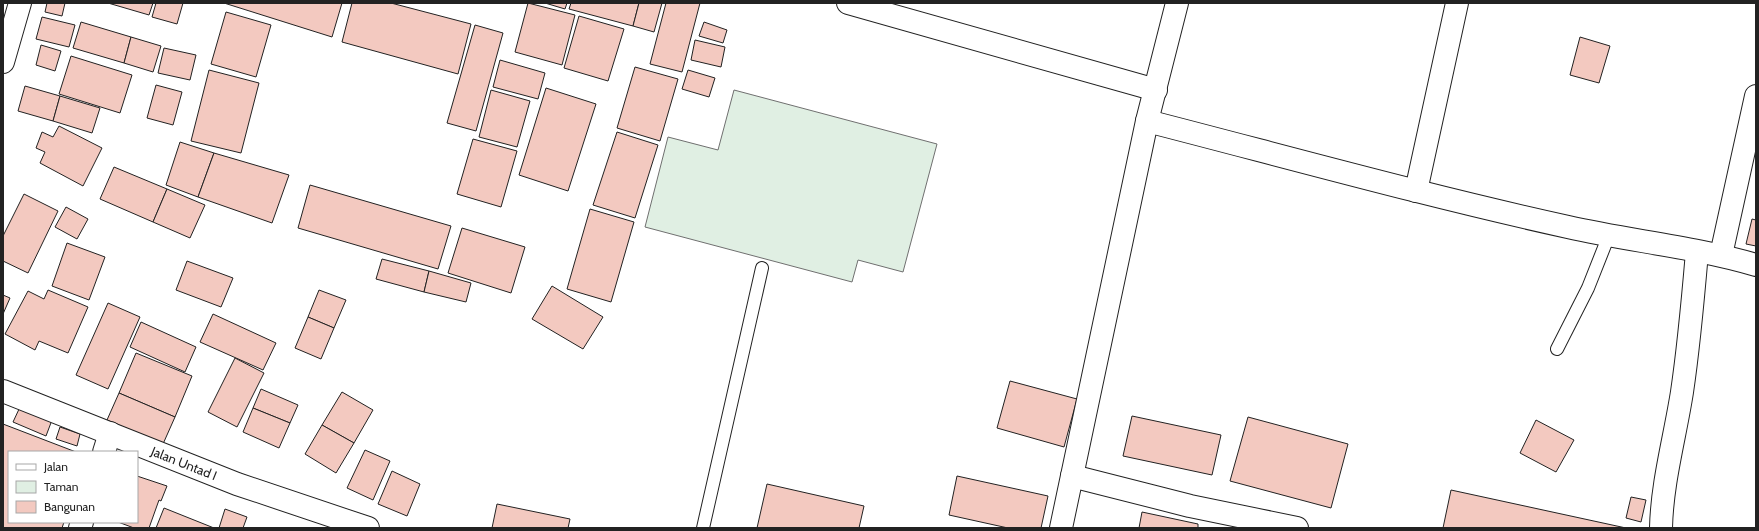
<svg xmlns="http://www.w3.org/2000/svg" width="1759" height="531" font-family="Cabin,sans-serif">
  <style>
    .green { fill: #e0efe3; stroke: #6f6f6f }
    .building { fill: #f3c9c0; stroke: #222 }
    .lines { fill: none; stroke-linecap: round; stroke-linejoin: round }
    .lane-casing { stroke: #222; stroke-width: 14 }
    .street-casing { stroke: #222; stroke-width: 24 }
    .highway-casing { stroke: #222; stroke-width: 24 }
    .lane { stroke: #fff; stroke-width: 12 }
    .street { stroke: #fff; stroke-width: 22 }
    .highway { stroke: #fff; stroke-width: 22 }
    .labels { text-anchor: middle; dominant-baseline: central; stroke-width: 3; stroke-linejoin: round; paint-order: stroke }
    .street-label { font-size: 13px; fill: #222; stroke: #fff }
  </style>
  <rect width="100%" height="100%" fill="#fff"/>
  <!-- green -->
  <path class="green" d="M734,90l203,54 -34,128 -45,-12 -6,22 -207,-55 23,-90 50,13z"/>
  <!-- building -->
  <g class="building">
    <path d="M47,3h18l-3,13 -17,-4z"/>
    <path d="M108,3h45l-4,12z"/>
    <path d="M156,3h27l-6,21 -25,-7z"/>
    <path d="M224,3h118l-10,34z"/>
    <path d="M352,3h39l80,21 -13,50 -116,-32z"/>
    <path d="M528,3l47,12 -13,50 -47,-13z"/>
    <path d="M545,3h22l-2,6z"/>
    <path d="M571,3h68l-6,23 -64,-17z"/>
    <path d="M639,3h23l-8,29 -21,-6z"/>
    <path d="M666,3h34l-18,69 -32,-8z"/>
    <path d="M226,12l45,13 -15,52 -45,-13z"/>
    <path d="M579,16l45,13 -16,52 -44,-13z"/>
    <path d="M42,17l33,8 -6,22 -33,-8z"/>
    <path d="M81,22l50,15 -7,26 -51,-15z"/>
    <path d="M704,22l23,8 -4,13 -24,-7z"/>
    <path d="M475,25l28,8 -27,98 -29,-8z"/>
    <path d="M131,37l30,9 -8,26 -29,-9z"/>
    <path d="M1580,37l30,9 -11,37 -29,-8z"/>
    <path d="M695,40l30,7 -4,20 -30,-7z"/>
    <path d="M41,45l20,6 -6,20 -19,-6z"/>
    <path d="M164,48l32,7 -6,25 -32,-7z"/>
    <path d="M71,56l61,19 -12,38 -61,-19z"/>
    <path d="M500,60l45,13 -7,26 -45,-12z"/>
    <path d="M635,67l43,12 -18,62 -43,-13z"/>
    <path d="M209,70l50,13 -18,70 -50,-12z"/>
    <path d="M688,70l27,8 -6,19 -27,-8z"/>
    <path d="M156,85l26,7 -9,33 -26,-7z"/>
    <path d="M25,86l35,10 -7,25 -35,-10z"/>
    <path d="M546,88l50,16 -28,87 -49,-16z"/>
    <path d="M491,90l39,11 -13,46 -38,-10z"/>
    <path d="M60,96l40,12 -8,25 -39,-12z"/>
    <path d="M59,126l43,22 -19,38 -43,-23 5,-11 -9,-4 6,-16 11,5z"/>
    <path d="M617,132l41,13 -23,73 -42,-13z"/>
    <path d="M473,139l44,12 -16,56 -44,-13z"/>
    <path d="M180,142l34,11 -16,44 -32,-12z"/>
    <path d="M214,153l75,22 -17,48 -74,-26z"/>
    <path d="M114,167l53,22 -14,33 -53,-23z"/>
    <path d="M310,185l141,41 -13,43 -140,-41z"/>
    <path d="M167,189l38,16 -15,33 -37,-16z"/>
    <path d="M24,194l34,17 -30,62 -25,-12v-25z"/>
    <path d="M66,207l22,12 -11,20 -22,-12z"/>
    <path d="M590,209l44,13 -23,80 -44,-13z"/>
    <path d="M1752,219l4,1v26l-10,-2z"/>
    <path d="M462,228l63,19 -14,46 -63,-20z"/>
    <path d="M67,243l38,14 -16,43 -37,-14z"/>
    <path d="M382,259l47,12 -5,21 -48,-13z"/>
    <path d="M187,261l46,17 -12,29 -45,-17z"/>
    <path d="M429,271l42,12 -5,19 -42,-10z"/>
    <path d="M552,286l51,31 -20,32 -51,-30z"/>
    <path d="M48,290l40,17 -20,46 -29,-12 -4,9 -30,-16 23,-43 16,8z"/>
    <path d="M319,290l27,10 -12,28 -26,-11z"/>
    <path d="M3,295l7,3 -7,16z"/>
    <path d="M108,303l32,14 -32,72 -32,-14z"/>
    <path d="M213,314l63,29 -13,27 -63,-28z"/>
    <path d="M308,317l26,11 -13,31 -26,-11z"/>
    <path d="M141,322l55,25 -11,25 -55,-25z"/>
    <path d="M136,353l56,23 -17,41 -56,-24z"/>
    <path d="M235,358l29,15 -27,54 -29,-15z"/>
    <path d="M1010,381l67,18 -13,48 -67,-19z"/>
    <path d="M261,389l37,16 -8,18 -37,-15z"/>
    <path d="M342,392l31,18 -19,33 -32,-18z"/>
    <path d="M119,393l56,24 -12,27 -56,-24z"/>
    <path d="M20,407l32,13 -6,16 -33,-14z"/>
    <path d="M253,408l37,15 -11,25 -36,-16z"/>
    <path d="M1132,416l89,19 -9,40 -89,-19z"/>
    <path d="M1248,417l100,27 -17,64 -101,-27z"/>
    <path d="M1536,420l38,20 -18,32 -36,-19z"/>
    <path d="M3,424l73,28h-67v70h55l-2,6h-59z"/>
    <path d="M322,425l32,18 -18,30 -31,-19z"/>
    <path d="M60,427l20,7 -3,12 -21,-7z"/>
    <path d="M365,450l25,11 -17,39 -26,-12z"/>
    <path d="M392,471l28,13 -13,32 -29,-12z"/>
    <path d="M137,476l30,10 -6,15 -2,-1 -10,28h-15l-16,-6h19z"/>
    <path d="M957,476l91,20 -7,32h-33l-59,-13z"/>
    <path d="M767,484l97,22 -5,22h-102z"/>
    <path d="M1451,490l175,38h-183z"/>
    <path d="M1631,497l15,3 -5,22 -15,-4z"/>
    <path d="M497,504l73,15 -2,9h-76z"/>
    <path d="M164,508l50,20h-58z"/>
    <path d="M225,509l22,8 -4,11h-24z"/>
    <path d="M1142,512l56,12v4h-59z"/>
  </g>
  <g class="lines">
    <!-- lane casing -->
    <g class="lane-casing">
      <g id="lane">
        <path d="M1557,349l31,-61 21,-53"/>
        <path d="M703,528l59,-260"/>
      </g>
    </g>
    <!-- street casing -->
    <g class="street-casing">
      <g id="street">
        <path d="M848,3l308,87"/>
        <path d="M1147,121c140,36 280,75 421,106 62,14 127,20 188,38"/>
        <path d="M1416,191l41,-188"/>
        <path d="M1721,255l35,-159"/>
        <path id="s1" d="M3,391l234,93 131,44"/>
        <path d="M104,452l6,-19"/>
        <path d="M1072,476l118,30 107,22"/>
        <path d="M80,528l2,-6"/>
        <path d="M1061,528l86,-407 30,-118"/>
        <path d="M1661,528c1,-46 14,-91 21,-136 7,-47 11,-93 15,-140"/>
      </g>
    </g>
    <!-- highway casing -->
    <g class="highway-casing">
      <path id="highway" d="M3,62l17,-59"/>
    </g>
    <!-- lane -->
    <use href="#lane" class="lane"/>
    <!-- street -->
    <use href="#street" class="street"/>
    <!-- highway -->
    <use href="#highway" class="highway"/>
  </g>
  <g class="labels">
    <!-- street labels -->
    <g class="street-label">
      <text stroke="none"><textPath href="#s1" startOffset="195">Jalan Untad I</textPath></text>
    </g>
  </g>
  <!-- border -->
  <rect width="1759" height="531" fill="none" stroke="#222222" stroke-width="8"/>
  <!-- legend -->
  <rect x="8" y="451" width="130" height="72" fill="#ffffff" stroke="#a7a7a7"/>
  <rect x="16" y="464" width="20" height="6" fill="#ffffff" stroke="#a7a7a7"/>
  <text x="44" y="471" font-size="12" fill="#222222">Jalan</text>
  <rect x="16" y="481" width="20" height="12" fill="#e0efe3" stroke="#a7a7a7"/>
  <text x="44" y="491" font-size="12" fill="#222222">Taman</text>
  <rect x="16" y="501" width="20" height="12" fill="#f3c9c0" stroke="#a7a7a7"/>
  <text x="44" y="511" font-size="12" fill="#222222">Bangunan</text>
</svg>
